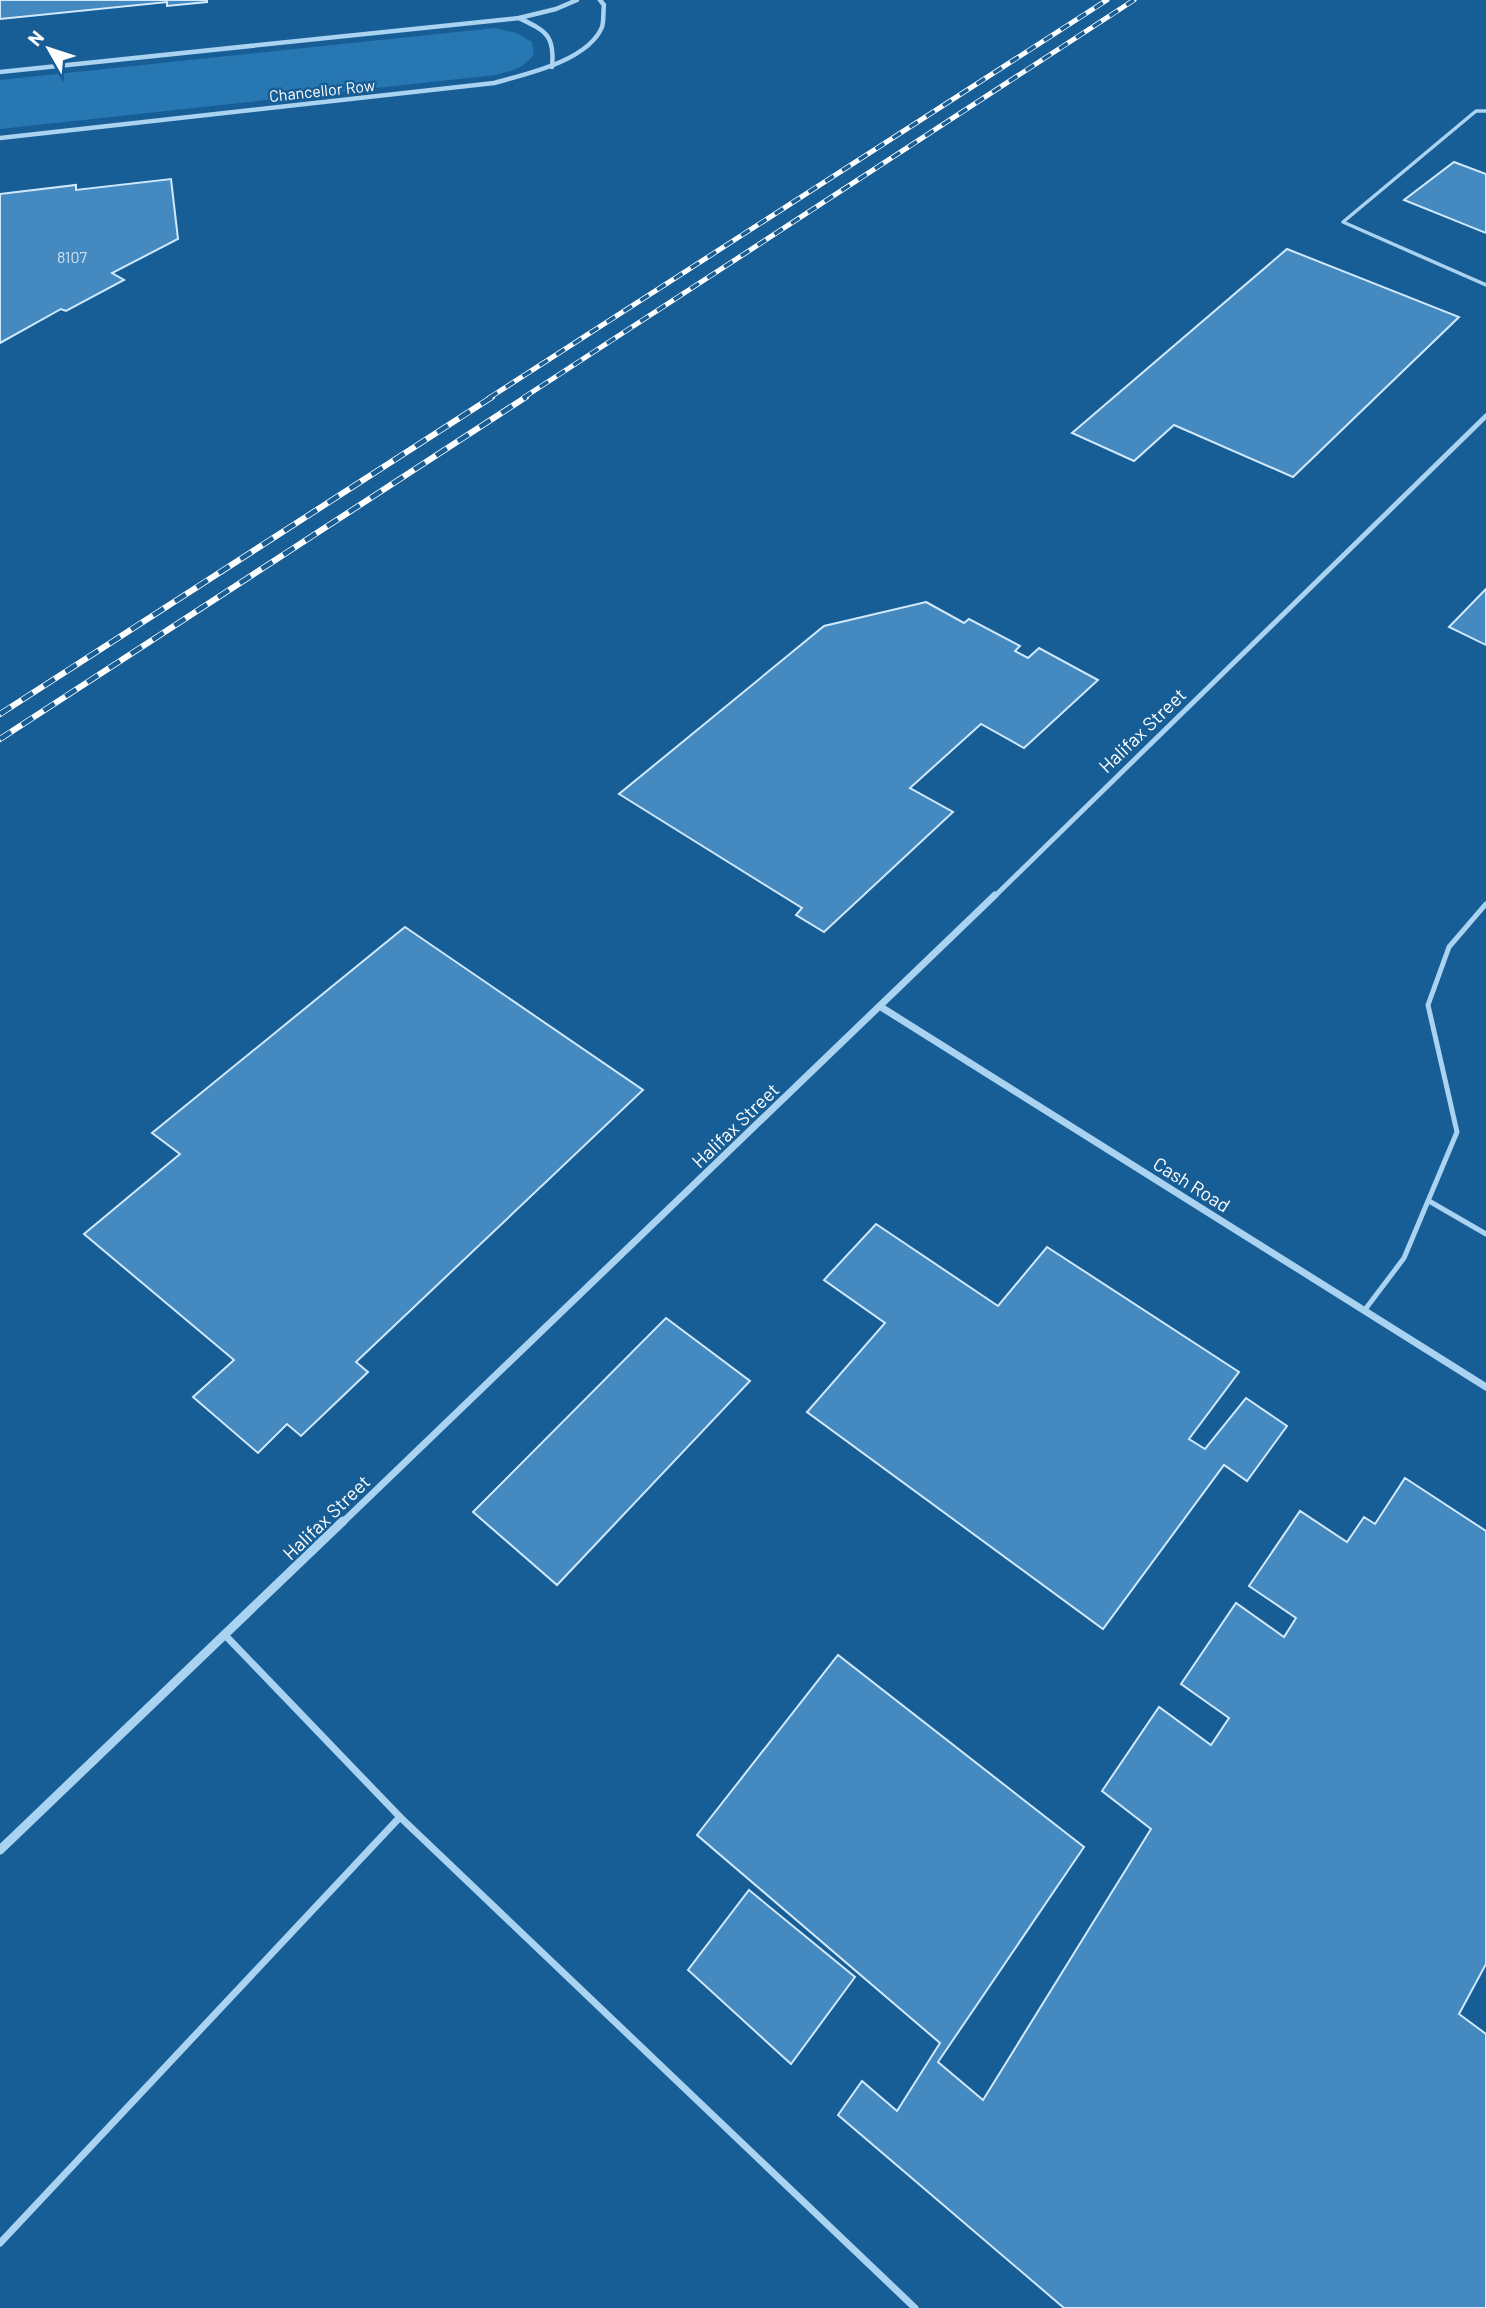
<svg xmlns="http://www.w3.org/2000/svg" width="1486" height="2308" font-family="Barlow,sans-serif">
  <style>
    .green { fill: #2777b3 }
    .building { fill: #4489bf; stroke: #d1e9fc; stroke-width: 2 }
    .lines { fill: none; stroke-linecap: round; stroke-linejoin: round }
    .lane-far2 { stroke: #aad2f1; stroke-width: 3.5 }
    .lane-far1 { stroke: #aad2f1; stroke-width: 5 }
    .lane { stroke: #aad2f1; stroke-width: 7 }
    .street-far3 { stroke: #aad2f1; stroke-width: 4.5 }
    .street-far2 { stroke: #aad2f1; stroke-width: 5 }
    .street-far1 { stroke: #aad2f1; stroke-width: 7 }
    .street { stroke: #aad2f1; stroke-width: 9 }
    .rail-far1-casing { stroke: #fff; stroke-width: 5 }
    .rail-casing { stroke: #fff; stroke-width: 6 }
    .rail-far1 { stroke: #185e96; stroke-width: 3.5; stroke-dasharray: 10; stroke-linecap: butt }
    .rail { stroke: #185e96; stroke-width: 4.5; stroke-dasharray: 13; stroke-linecap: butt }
    .labels { text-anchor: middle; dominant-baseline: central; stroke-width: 5; stroke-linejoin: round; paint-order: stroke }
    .far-street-label { font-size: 16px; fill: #fff; stroke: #185e96 }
    .number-label { font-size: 16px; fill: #d0e2ef }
    .street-label { font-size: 19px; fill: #fff; stroke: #185e96 }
  </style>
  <rect width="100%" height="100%" fill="#185e96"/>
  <!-- green -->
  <path class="green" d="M495,28l22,5 15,9 2,12c-9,14 -23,17 -38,21l-496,54v-49z"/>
  <!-- building -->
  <g class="building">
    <path d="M0,0h207v2l-40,4v-4l-167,17z"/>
    <path d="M1454,162l32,12v59l-82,-33z"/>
    <path d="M171,179l7,60 -66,34 12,7 -58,31 -5,-2 -61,34v-149l76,-9v5z"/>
    <path d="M1287,249l172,68 -166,160 -119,-52 -40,36 -62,-28z"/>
    <path d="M1486,589v56l-37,-18z"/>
    <path d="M926,602l38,21 5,-4 51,27 -5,5 13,7 11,-10 59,32 -74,68 -43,-24 -71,64 43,24 -129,120 -28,-17 6,-7 -183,-114 205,-168z"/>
    <path d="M405,927l238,163 -287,272 12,10 -67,64 -14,-12 -29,29 -65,-56 41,-37 -150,-126 96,-80 -28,-21z"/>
    <path d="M876,1224l122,82 49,-59 192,125 -50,67 16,10 41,-51 41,28 -40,55 -23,-16 -121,164 -296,-217 78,-89 -61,-43z"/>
    <path d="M666,1318l84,63 -193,204 -84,-73z"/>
    <path d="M1405,1478l81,53v433l-27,50 27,20v274h-422l-226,-193 24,-34 35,30 43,-68 -243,-208 141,-180 246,192 -146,215 45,38 168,-271 -49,-38 57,-84 52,38 18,-27 -48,-34 55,-81 48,34 12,-19 -47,-32 51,-75 47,31 17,-25 11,7z"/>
    <path d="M749,1890l106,87 -64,87 -103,-94z"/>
  </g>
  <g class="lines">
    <!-- lane-far2 -->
    <path class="lane-far2" d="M1486,111h-10l-133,111 143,63"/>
    <!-- lane-far1 -->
    <g class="lane-far1">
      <path d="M1429,1201l57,33"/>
      <path d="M1364,1311l40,-53 53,-126 -29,-127 21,-58 37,-43"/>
    </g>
    <!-- lane -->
    <g class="lane">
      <path d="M225,1635l175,182"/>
      <path d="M0,2243l400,-426 515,491"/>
    </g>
    <!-- street-far3 -->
    <g class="street-far3">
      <path d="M519,18c27,13 36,17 33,49"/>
      <path d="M0,72l519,-54 37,-9 21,-9"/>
      <path d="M0,138l494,-55c32,-9 94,-22 108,-56 2,-6 1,-16 2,-22l-4,-5"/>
    </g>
    <!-- street-far2 -->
    <path class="street-far2" d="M994,897l492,-481"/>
    <!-- street-far1 -->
    <g class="street-far1">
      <path d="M881,1007l605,380"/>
      <path d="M342,1523l653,-628"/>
    </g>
    <!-- street -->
    <path class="street" d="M0,1850l343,-329"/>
    <!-- rail-far1 casing -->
    <g class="rail-far1-casing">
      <g id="rail-far1">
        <path d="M489,398l618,-398"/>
        <path d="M523,398l611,-398"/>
      </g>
    </g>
    <!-- rail casing -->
    <g class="rail-casing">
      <g id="rail">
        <path d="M0,714l492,-317"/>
        <path d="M0,739l526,-342"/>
      </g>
    </g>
    <!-- rail-far1 -->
    <use href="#rail-far1" class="rail-far1"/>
    <!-- rail -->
    <use href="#rail" class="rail"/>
  </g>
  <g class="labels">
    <!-- far-street labels -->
    <g class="far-street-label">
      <text transform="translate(322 90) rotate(-6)">Chancellor Row</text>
    </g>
    <!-- number labels -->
    <g class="number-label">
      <text x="72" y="256">8107</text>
    </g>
    <!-- street labels -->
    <g class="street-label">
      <text transform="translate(1142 730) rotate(-44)">Halifax Street</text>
      <text transform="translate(735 1125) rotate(-44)">Halifax Street</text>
      <text transform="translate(1192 1184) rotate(32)">Cash Road</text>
      <text transform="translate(326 1517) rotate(-44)">Halifax Street</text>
    </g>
  </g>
  <!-- north arrow -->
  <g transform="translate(49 49) rotate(309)" stroke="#185e96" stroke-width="5" paint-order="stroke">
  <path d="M0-5L12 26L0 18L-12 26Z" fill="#ffffff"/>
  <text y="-10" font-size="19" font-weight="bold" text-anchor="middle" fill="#ffffff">N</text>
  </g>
</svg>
